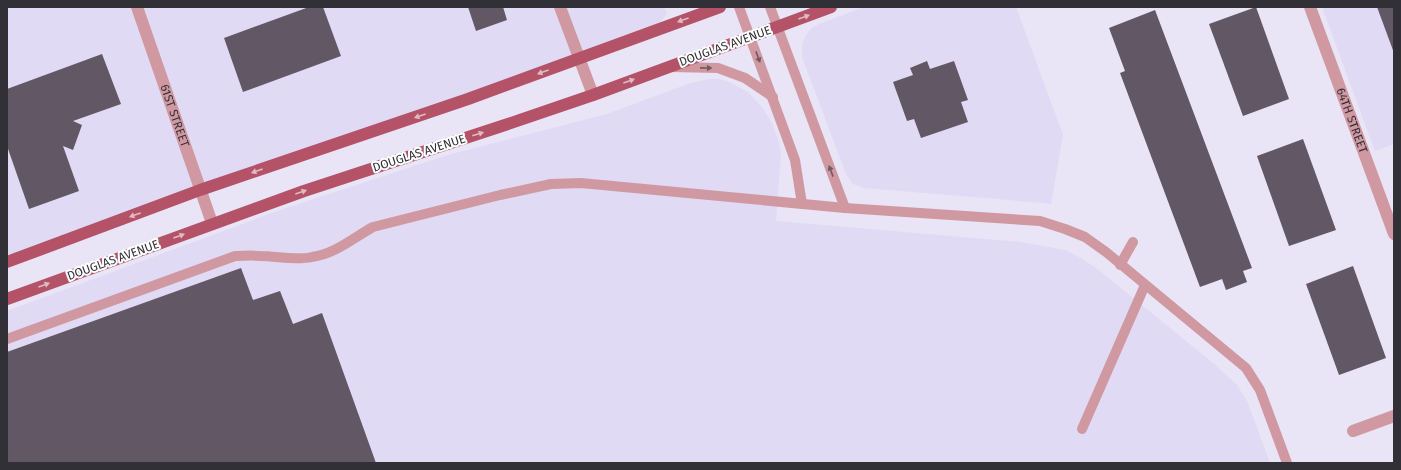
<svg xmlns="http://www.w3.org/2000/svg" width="1401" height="470" font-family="'Fira Sans',sans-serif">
<rect width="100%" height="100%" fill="#e9e4f6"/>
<!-- built -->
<g fill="#e1daf4">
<polygon points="7,7 664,7 667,14 651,32 7,262"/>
<polygon points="864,7 1016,7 1063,135 1051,204 1044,203 864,188 853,184 846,174 802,57 802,49 803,41 807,34 812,28 819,24"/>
<polygon points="1322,7 1394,7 1394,144 1375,151"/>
<polygon points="708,79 719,79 729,82 748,92 762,107 772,123 779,142 781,153 776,221 1021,242 1065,250 1081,258 1096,268 1212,362 1237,385 1248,403 1270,463 7,463 7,311 280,210 448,155 607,114 688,84"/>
</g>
<!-- building -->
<g fill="#625765">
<polygon points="309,7 323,7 341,56 243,92 224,38"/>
<polygon points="468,7 503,7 507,20 476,31"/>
<polygon points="1256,7 1289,99 1243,116 1209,24"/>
<polygon points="1377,7 1394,7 1394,53"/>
<polygon points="1155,10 1252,268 1243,271 1247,282 1226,290 1222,279 1200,287 1120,73 1125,71 1109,28"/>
<polygon points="102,54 121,104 73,121 82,125 73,150 63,146 79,191 29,209 7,146 7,89"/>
<polygon points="927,61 930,69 954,61 968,100 961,102 968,122 921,138 914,119 907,121 893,82 913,75 910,68"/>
<polygon points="1303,139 1336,230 1289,246 1257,156"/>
<polygon points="1353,266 1386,358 1339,375 1306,284"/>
<polygon points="241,268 253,300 280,291 293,324 322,313 376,463 7,463 7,352"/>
</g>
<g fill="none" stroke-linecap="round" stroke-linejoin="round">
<!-- lane -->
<g stroke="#d099a2" stroke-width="10">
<polyline points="739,7 795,160 802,204"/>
<polyline points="770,7 845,208"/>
<polyline points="671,67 718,68 745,78 773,97"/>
<polyline points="1120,265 1133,242"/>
<path d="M 7,339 L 235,256 C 243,256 251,255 260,256 C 277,256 295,261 312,257 C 335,254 353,238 373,227 L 500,195 L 551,184 L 581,183 L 845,208 L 1040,221 L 1065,229 L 1085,237 L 1106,252 L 1246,368 L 1260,390 L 1287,463"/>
<polyline points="1082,429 1145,285"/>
</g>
<!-- street -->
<g stroke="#d099a2" stroke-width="12">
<path id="s1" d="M 137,7 L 212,223"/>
<polyline points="560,7 593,95"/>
<path id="s2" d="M 1310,7 L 1394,234"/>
<polyline points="1353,431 1394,416"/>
</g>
<!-- primary -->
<g stroke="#b45268" stroke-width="12">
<polyline points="7,262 200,190 468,99 720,7"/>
<polyline points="7,299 304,191 505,125 593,95 831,7"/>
</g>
</g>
<!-- one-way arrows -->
<defs><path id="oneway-solid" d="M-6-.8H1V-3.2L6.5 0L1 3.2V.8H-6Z"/></defs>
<g fill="#e1bac3">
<use href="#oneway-solid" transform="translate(804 17) rotate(-20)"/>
<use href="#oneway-solid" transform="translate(683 20) rotate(160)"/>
<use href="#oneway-solid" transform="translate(543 72) rotate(160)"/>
<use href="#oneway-solid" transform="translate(629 81) rotate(-20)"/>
<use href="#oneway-solid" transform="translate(420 116) rotate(161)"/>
<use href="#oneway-solid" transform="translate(478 134) rotate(-18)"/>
<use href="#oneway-solid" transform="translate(257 171) rotate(161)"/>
<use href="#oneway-solid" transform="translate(301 192) rotate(-19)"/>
<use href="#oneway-solid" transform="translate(135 215) rotate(160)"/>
<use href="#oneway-solid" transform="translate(179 236) rotate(-20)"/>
<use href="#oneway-solid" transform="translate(44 285) rotate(-20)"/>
</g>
<g fill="#715a62">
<use href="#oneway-solid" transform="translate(758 57) rotate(70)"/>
<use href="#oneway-solid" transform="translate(706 68) rotate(1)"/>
<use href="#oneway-solid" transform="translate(831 171) rotate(-110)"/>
</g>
<g text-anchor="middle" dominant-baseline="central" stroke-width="4" stroke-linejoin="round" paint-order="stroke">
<!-- street labels -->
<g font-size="12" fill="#323037" stroke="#fff">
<text transform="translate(725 46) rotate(-20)">DOUGLAS AVENUE</text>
<text stroke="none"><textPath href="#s1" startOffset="115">61ST STREET</textPath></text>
<text stroke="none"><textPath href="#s2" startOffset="121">64TH STREET</textPath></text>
<text transform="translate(419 153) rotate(-18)">DOUGLAS AVENUE</text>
<text transform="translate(113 260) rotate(-20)">DOUGLAS AVENUE</text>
</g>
</g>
<!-- border -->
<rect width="1401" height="470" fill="none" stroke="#323037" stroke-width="16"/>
</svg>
